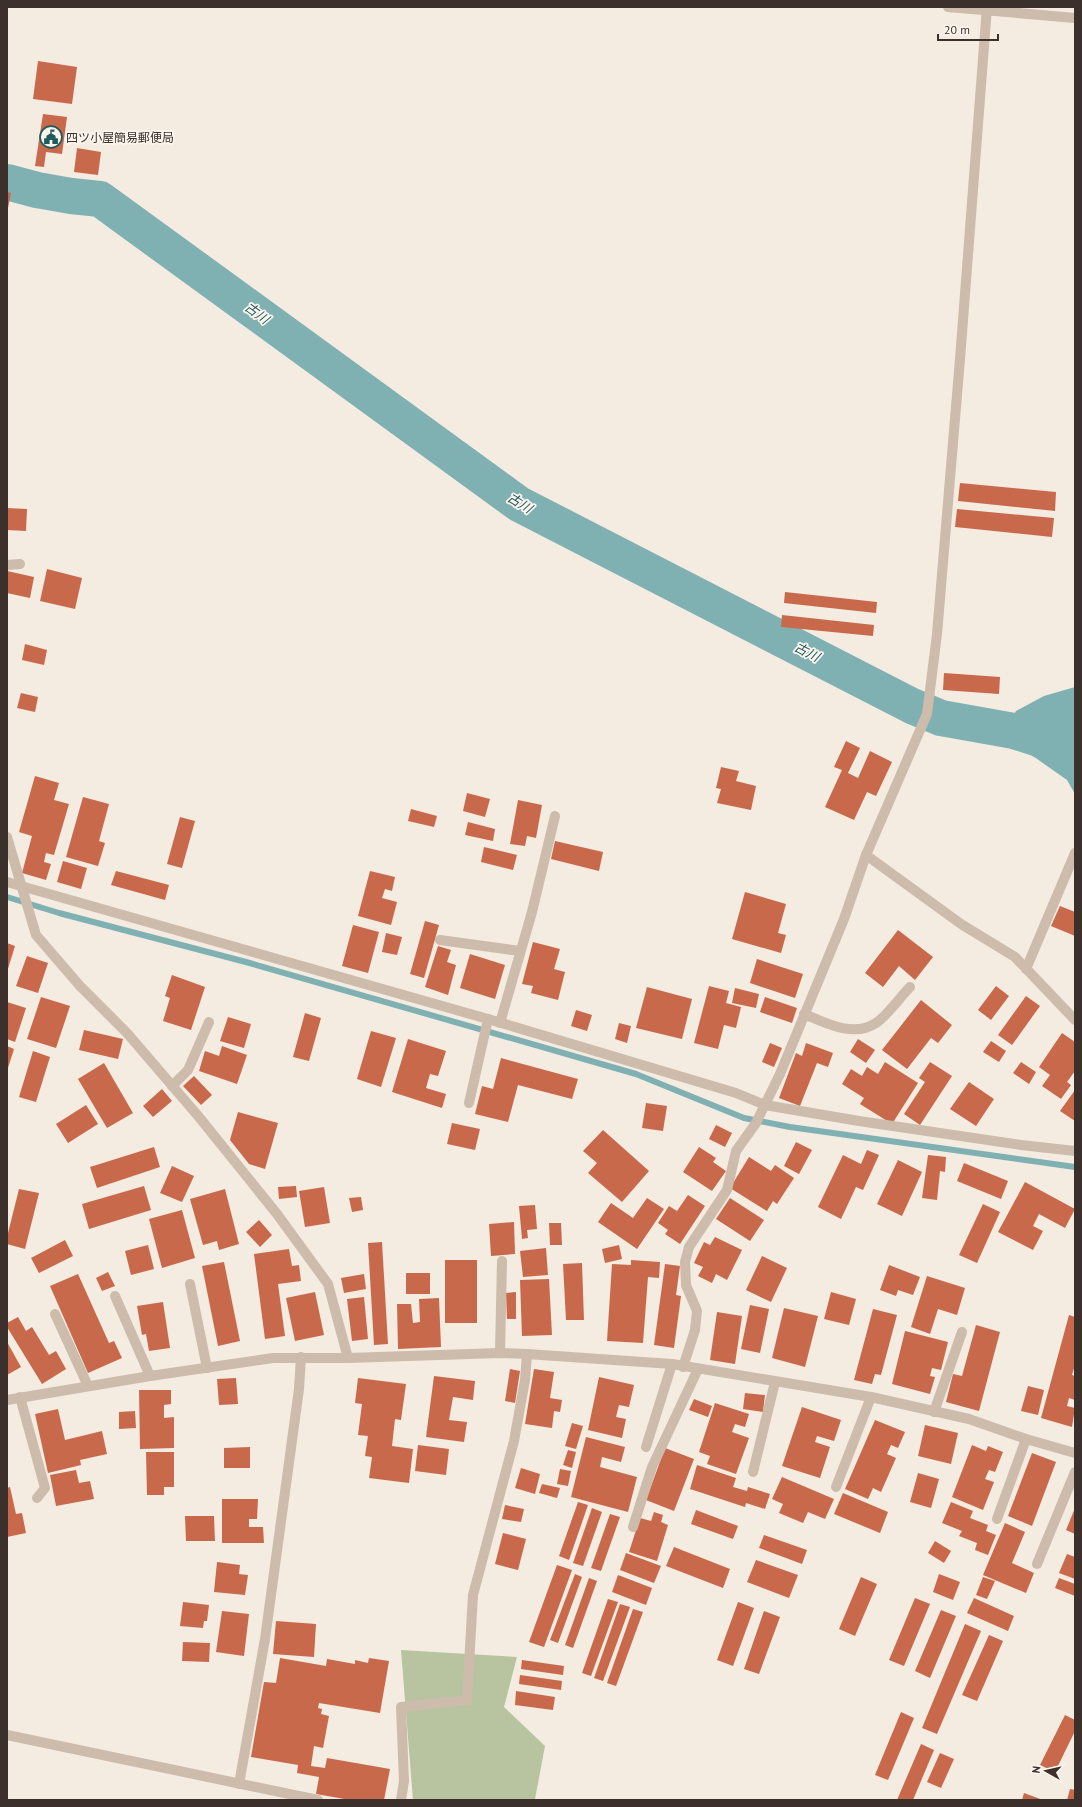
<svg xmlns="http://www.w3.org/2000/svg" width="1082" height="1807" font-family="'PT Sans','Noto Sans JP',sans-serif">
<rect width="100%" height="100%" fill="#f4ebe1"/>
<!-- green -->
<polygon fill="#b8c4a0" points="401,1650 517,1657 504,1707 545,1746 535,1799 413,1800"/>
<!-- water -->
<polygon fill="#7fb0b2" points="1075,687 1075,794 1067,780 1030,754 1017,739 1008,725 1016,711 1044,696"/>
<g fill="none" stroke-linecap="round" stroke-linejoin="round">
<!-- stream -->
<polyline stroke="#7fb0b2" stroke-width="6" points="7,897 59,913 246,962 636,1074 744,1118 790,1127 1075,1167"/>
<!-- river -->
<polyline stroke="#7fb0b2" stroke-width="36" points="7,182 37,190 71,196 100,199 519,504 912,706 941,718 1014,731 1036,738 1075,755"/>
</g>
<!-- building -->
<g fill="#c8694b">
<polygon points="38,61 77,67 72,104 33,99"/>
<polygon points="43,114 67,117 62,154 46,152 44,167 35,166"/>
<polygon points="77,148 101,152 98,175 74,172"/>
<polygon points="7,192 11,193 8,208 7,208"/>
<polygon points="960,483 1056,492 1055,511 958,501"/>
<polygon points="7,508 27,509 26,531 7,530"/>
<polygon points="957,509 1054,518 1052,537 955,527"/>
<polygon points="47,569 82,578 75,609 40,601"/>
<polygon points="7,571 34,577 30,598 7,593"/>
<polygon points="785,592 877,602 876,613 784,603"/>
<polygon points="782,615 874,625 873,636 781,627"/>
<polygon points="25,644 47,650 44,665 22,660"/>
<polygon points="944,673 1000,677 999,694 943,690"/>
<polygon points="21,693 38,697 35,712 17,708"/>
<polygon points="846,741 860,748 848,773 858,778 870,751 892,762 876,796 867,792 854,820 825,807 842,770 834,767"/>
<polygon points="721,767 739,771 736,781 756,786 751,810 717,803 721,789 716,788"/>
<polygon points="35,776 59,783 54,800 69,804 54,855 46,853 44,862 51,864 46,880 22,873 32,836 19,832"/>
<polygon points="467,793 490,799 485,817 463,811"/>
<polygon points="83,797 109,804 99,841 105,843 98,866 66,857"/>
<polygon points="518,800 542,805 536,838 527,836 525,846 510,844"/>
<polygon points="411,809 437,816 434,827 408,821"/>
<polygon points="180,817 195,821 182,868 167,864"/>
<polygon points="468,822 495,829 493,841 465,835"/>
<polygon points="555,841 603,852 599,871 551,859"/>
<polygon points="484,847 517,855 513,870 481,862"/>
<polygon points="63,861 87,868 81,889 57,882"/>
<polygon points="116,871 169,885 165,900 111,885"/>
<polygon points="370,871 395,877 392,891 385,889 382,898 397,902 391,925 358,916"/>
<polygon points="745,892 786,904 778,933 786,935 781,953 732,939"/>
<polygon points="1060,906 1075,912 1075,936 1051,926"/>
<polygon points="425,921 439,925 424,978 410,974"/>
<polygon points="353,925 379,932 368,973 342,966"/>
<polygon points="898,930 933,957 915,980 899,966 883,987 865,973"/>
<polygon points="386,933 402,937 397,955 382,952"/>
<polygon points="533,942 560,949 554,969 565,972 558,1000 531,993 533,986 522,984"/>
<polygon points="7,943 15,946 7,972"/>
<polygon points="438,946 451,950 447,962 456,965 448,995 425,987"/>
<polygon points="470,954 505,965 495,999 460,988"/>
<polygon points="27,956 48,963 38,993 16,986"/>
<polygon points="757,959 803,974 795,998 750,983"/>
<polygon points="172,975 205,987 191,1030 163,1021 170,998 165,996"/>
<polygon points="709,986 729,991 726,1003 741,1007 736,1028 724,1025 718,1049 694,1043"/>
<polygon points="996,986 1009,996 991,1020 978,1010"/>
<polygon points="647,987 692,999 682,1039 636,1028"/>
<polygon points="735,988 759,994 756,1008 732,1003"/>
<polygon points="1026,996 1040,1006 1012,1045 998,1035"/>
<polygon points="41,997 70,1006 56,1048 27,1039"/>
<polygon points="765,997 797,1008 792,1023 760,1012"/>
<polygon points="921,1000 952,1025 938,1043 931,1038 907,1069 882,1050"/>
<polygon points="7,1002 26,1008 15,1042 7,1039"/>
<polygon points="576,1010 592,1015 587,1031 571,1026"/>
<polygon points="305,1013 321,1018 309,1061 293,1057"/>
<polygon points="228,1017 251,1024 244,1048 220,1041"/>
<polygon points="619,1023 631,1026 627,1043 615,1039"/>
<polygon points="84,1030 123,1039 118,1059 79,1050"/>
<polygon points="371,1031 396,1038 381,1087 357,1079"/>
<polygon points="1062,1033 1075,1042 1075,1071 1067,1082 1071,1085 1061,1099 1042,1086 1050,1075 1039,1067"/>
<polygon points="408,1039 446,1051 438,1076 430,1074 426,1088 446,1094 442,1108 392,1092"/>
<polygon points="858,1039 875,1050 866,1063 850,1052"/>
<polygon points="991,1041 1006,1051 999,1062 983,1052"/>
<polygon points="770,1043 782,1048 774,1067 762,1062"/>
<polygon points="806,1043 833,1053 828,1067 817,1063 800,1106 779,1098 796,1053 802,1056"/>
<polygon points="7,1046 14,1049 7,1071"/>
<polygon points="222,1046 247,1055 237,1084 199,1071 205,1051 219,1056"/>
<polygon points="33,1051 50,1057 36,1102 19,1097"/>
<polygon points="501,1058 578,1079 572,1099 518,1085 508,1122 475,1114 482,1086 493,1089"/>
<polygon points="885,1062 918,1083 892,1124 860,1104 864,1098 842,1084 851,1069 862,1076 867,1067 878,1074"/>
<polygon points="930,1062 952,1076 920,1125 904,1114 925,1082 919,1078"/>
<polygon points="1021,1062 1036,1072 1029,1084 1013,1073"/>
<polygon points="104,1063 133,1113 107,1128 78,1079"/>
<polygon points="194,1076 212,1095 201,1105 183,1086"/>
<polygon points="969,1082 994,1099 976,1126 950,1109"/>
<polygon points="162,1089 172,1101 153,1117 143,1106"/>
<polygon points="1075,1090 1075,1121 1060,1111"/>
<polygon points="646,1103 667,1106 663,1131 642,1128"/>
<polygon points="86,1105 98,1124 68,1143 56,1124"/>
<polygon points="238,1112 278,1123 265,1169 249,1164 230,1140"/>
<polygon points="452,1123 480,1129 475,1150 447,1144"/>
<polygon points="716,1125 732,1133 725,1147 709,1139"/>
<polygon points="603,1130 649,1171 622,1202 588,1173 597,1163 583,1151"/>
<polygon points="796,1142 812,1150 799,1174 784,1166"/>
<polygon points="154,1147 160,1167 97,1188 90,1167"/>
<polygon points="699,1147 716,1158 713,1162 726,1171 712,1191 683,1172"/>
<polygon points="867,1150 879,1155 863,1190 856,1187 841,1219 818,1207 843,1155 861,1164"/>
<polygon points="928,1155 946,1157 945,1172 940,1171 937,1200 922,1198"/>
<polygon points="749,1157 771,1171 775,1165 794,1178 777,1204 773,1201 767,1211 730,1188"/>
<polygon points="898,1160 922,1172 902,1216 877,1204"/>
<polygon points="964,1163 1008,1181 1001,1199 957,1181"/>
<polygon points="172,1166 194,1176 182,1202 160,1193"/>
<polygon points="1025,1182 1075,1209 1065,1228 1039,1214 1033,1226 1043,1231 1033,1250 998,1232"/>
<polygon points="144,1186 151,1210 89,1229 82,1204"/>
<polygon points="296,1186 297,1197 279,1199 278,1187"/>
<polygon points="324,1187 330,1223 305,1227 299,1191"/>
<polygon points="19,1189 39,1193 25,1249 7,1244 7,1237"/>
<polygon points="225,1189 239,1244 219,1250 217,1241 203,1245 190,1199"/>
<polygon points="688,1195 705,1206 680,1244 665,1234 668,1230 658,1223 669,1206 677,1211"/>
<polygon points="361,1197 363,1210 352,1212 349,1198"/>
<polygon points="647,1198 664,1209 637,1249 598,1222 611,1203 633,1218"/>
<polygon points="730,1198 764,1220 750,1241 716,1219"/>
<polygon points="983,1204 1000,1212 977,1263 959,1255"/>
<polygon points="535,1205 537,1229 527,1230 528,1238 522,1239 519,1206"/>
<polygon points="182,1210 195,1258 162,1268 149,1219"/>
<polygon points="259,1220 272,1235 260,1247 246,1232"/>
<polygon points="514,1222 515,1254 491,1256 489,1224"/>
<polygon points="549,1223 561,1223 562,1245 550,1245"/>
<polygon points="715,1237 742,1250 727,1280 716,1274 712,1283 698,1276 703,1267 694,1263 704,1242 710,1245"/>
<polygon points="65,1240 73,1256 39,1273 31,1258"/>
<polygon points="382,1242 388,1344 374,1345 368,1243"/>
<polygon points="148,1245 154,1269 131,1275 125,1251"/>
<polygon points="619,1245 622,1259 605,1263 602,1249"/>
<polygon points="546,1248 548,1275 523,1277 520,1251"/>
<polygon points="289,1249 292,1266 299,1265 301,1281 278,1284 285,1336 265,1339 254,1254"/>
<polygon points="762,1256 787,1268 771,1302 746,1290"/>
<rect x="445" y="1260" width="32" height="63"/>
<polygon points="631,1260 660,1262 659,1278 648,1277 643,1343 607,1341 612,1264 631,1265"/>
<polygon points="224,1262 240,1341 218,1346 202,1266"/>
<polygon points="582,1263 584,1320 566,1320 563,1264"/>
<polygon points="665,1264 680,1266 676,1295 681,1296 674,1348 654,1345"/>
<polygon points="889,1265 920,1277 913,1295 898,1290 896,1296 880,1290"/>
<polygon points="108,1272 115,1286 102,1291 96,1278"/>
<rect x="406" y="1273" width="24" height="21"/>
<polygon points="78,1274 109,1343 114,1341 122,1358 88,1373 50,1286"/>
<polygon points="364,1274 366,1289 344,1293 341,1278"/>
<polygon points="927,1276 965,1288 957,1315 938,1309 930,1334 911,1327"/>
<polygon points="549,1279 552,1335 522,1336 520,1280"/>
<polygon points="315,1292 324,1335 295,1341 286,1298"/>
<polygon points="516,1292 516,1319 507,1319 506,1293"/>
<polygon points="831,1292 856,1299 849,1325 824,1319"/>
<polygon points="364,1297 368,1339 352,1341 347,1299"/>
<polygon points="439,1298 441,1347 398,1349 397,1304 411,1304 413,1323 420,1322 419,1299"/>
<polygon points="163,1302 170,1348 149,1351 146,1334 142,1335 137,1306"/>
<polygon points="750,1305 769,1309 760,1353 741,1349"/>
<polygon points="784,1308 818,1316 805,1367 772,1358"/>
<polygon points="873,1309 897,1315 881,1375 875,1374 872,1384 854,1380"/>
<polygon points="717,1312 742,1316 735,1364 710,1360"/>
<polygon points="1069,1315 1075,1317 1075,1365 1072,1375 1075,1376 1075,1400 1069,1398 1067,1406 1075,1408 1072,1427 1041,1418"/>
<polygon points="18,1317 26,1331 32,1327 49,1355 56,1351 66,1369 42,1384 7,1327 7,1323"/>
<polygon points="976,1325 1000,1332 979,1411 946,1402 953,1374 962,1376"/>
<polygon points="905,1331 948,1342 941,1370 932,1368 930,1376 935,1377 930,1394 892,1384"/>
<polygon points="7,1342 21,1367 7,1375"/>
<polygon points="510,1369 520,1371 515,1403 505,1401"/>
<polygon points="534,1369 554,1372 550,1398 562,1400 560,1412 554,1411 552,1428 525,1424"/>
<polygon points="434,1376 475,1381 473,1400 453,1397 449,1420 467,1422 464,1442 426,1437"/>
<polygon points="599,1377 634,1385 629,1407 619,1405 616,1417 626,1419 622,1438 588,1430"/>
<polygon points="236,1378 238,1404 219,1405 217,1379"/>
<polygon points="358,1378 406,1384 401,1420 395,1419 392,1446 413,1449 409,1483 369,1478 372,1457 365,1456 368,1436 358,1435 362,1404 355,1403"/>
<polygon points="1028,1386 1044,1390 1038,1415 1021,1411"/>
<polygon points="139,1390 171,1390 171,1404 164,1405 164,1418 174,1417 174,1448 140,1449"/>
<polygon points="745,1393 765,1395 763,1412 743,1409"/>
<polygon points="694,1399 712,1406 708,1417 689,1410"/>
<polygon points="715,1403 749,1414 745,1427 735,1424 732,1432 749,1438 736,1474 707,1464 710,1456 699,1452"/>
<polygon points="802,1407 841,1420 834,1441 817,1436 815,1442 830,1447 820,1478 782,1466"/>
<polygon points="58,1409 65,1440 102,1431 107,1454 80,1460 81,1465 48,1473 35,1414"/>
<polygon points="135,1411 136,1428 119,1429 119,1412"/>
<polygon points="875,1420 905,1432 898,1448 891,1445 887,1454 896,1458 881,1492 873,1488 868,1499 845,1489"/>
<polygon points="572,1423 583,1426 576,1449 565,1446"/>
<polygon points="925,1425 958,1433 951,1464 918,1456"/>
<polygon points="586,1437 625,1447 621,1462 602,1457 600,1467 637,1477 628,1512 571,1497"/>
<polygon points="418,1445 449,1449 446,1475 415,1471"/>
<polygon points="972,1445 986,1451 988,1446 1003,1452 995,1472 989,1470 985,1479 994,1482 983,1510 952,1497"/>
<polygon points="250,1447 250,1468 224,1468 224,1448"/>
<polygon points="665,1448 694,1459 674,1511 646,1500"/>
<polygon points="568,1450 576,1452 572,1468 563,1465"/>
<polygon points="146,1452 174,1452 174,1487 164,1487 164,1495 147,1495"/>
<polygon points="1032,1453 1056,1462 1032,1526 1008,1516"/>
<polygon points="697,1465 736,1478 733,1487 747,1491 748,1487 770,1494 765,1509 746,1503 745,1507 690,1489"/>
<polygon points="521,1468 540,1474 535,1494 515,1488"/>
<polygon points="560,1469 571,1471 568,1486 557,1484"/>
<polygon points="76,1470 79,1483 90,1481 94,1499 56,1506 50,1475"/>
<polygon points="918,1473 939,1479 931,1508 910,1502"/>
<polygon points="782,1477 834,1499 825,1519 808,1512 803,1523 779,1513 783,1504 772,1499"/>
<polygon points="542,1484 560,1488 557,1498 539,1493"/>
<polygon points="10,1487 16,1514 22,1513 26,1533 7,1537 7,1488"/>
<polygon points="843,1493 888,1512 880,1533 834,1514"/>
<polygon points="222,1499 258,1499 257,1519 249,1519 249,1527 263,1527 264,1543 222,1543"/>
<polygon points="578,1502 588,1505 569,1560 559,1556"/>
<polygon points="951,1502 973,1511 970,1518 988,1525 986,1531 996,1535 988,1555 975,1550 977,1543 959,1536 962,1531 942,1523"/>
<polygon points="505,1505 524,1509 521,1522 502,1519"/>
<polygon points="592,1508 602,1512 583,1566 573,1563"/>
<polygon points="1075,1508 1075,1534 1066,1530"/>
<polygon points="696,1510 738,1526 733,1539 691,1524"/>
<polygon points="654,1512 663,1515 661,1522 668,1525 657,1561 629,1552 640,1518 651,1521"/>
<polygon points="610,1514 620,1517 601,1571 591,1568"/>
<polygon points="185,1516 214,1516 215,1541 186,1541"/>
<polygon points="1005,1523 1025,1532 1012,1563 1034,1573 1026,1593 983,1575"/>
<polygon points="503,1533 526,1539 518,1570 495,1564"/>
<polygon points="764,1535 807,1550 802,1564 759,1548"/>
<polygon points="935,1541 951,1551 944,1563 928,1553"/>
<polygon points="674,1547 730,1569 723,1588 666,1566"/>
<polygon points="626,1553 661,1566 654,1583 620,1570"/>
<polygon points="1067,1554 1075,1557 1075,1579 1059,1573"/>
<polygon points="756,1560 798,1575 789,1598 747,1582"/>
<polygon points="217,1562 240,1565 239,1574 248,1575 245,1595 214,1592"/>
<polygon points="557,1565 572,1570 544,1647 529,1642"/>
<polygon points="575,1574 582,1577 558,1643 550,1640"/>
<polygon points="939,1574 960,1582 953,1600 933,1592"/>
<polygon points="618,1575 652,1588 646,1605 612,1592"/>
<polygon points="861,1577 877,1584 855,1636 839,1629"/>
<polygon points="983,1577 995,1581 987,1599 976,1595"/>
<polygon points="589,1578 597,1581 573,1648 565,1645"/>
<polygon points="1059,1578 1075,1584 1075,1596 1055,1588"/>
<polygon points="915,1598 930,1604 904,1666 889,1660"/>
<polygon points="974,1598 1014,1616 1008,1631 967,1613"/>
<polygon points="608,1599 618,1602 591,1676 582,1673"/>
<polygon points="183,1602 209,1605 207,1621 204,1621 203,1628 180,1626"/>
<polygon points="738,1602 754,1608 733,1666 717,1660"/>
<polygon points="620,1604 630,1607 603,1681 594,1678"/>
<polygon points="633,1609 643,1612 616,1686 607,1683"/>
<polygon points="941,1610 956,1616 930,1678 915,1671"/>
<polygon points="222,1611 249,1614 244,1656 216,1652"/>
<polygon points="764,1611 780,1617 759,1674 744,1669"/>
<polygon points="276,1621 316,1624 314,1657 273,1654"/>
<polygon points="965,1624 981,1631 937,1734 922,1728"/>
<polygon points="989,1635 1003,1641 977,1701 962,1695"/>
<polygon points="183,1642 210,1643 209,1662 182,1661"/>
<polygon points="280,1658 326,1666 327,1659 355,1664 355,1660 368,1663 369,1658 389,1661 380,1713 319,1703 318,1708 322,1709 321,1714 329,1716 323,1748 314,1746 311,1766 325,1768 327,1758 390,1769 384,1800 350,1800 316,1794 319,1777 297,1773 298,1765 251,1757 264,1682 276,1683"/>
<polygon points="522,1660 564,1666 563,1675 521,1669"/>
<polygon points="520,1675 562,1681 561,1690 519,1684"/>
<polygon points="516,1691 555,1697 553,1710 515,1705"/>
<polygon points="901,1712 914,1718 888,1780 875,1775"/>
<polygon points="1065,1715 1075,1720 1075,1731 1055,1772 1040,1765"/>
<polygon points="921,1744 934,1750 913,1800 897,1800"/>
<polygon points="940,1753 954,1759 941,1788 927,1782"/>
<polygon points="1070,1789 1075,1790 1075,1800 1067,1800"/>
<polygon points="1024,1793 1043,1800 1022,1800"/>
</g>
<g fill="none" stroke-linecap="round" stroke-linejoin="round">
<!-- minor -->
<g stroke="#cdbbac" stroke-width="10">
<polyline points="948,7 1075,18"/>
<polyline points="7,565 20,564"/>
<polyline points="7,837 36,935 80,986 127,1033 199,1117 277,1214 328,1284 348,1358"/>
<polyline points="866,855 961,924 1015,957 1075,1020"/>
<polyline points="7,882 488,1019 736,1093 765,1105 859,1121 1021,1145 1075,1151"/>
<polyline points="440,940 520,951"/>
<polyline points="1026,969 1075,853"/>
<path d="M 804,1014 C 826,1023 853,1038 876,1023 C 886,1017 901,996 910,987"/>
<polyline points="500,1023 532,912 555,816"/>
<polyline points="172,1086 188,1070 209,1022"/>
<polyline points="469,1103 488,1019"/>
<polyline points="190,1284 207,1368"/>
<polyline points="115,1296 150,1376"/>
<polyline points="55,1314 88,1386"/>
<polyline points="500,1353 502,1261"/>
<polyline points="683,1367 695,1330 697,1311 686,1285 685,1262 689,1247 727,1190 736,1151 756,1123 780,1074 844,919 866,855 927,714 937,634 960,359 987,7"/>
<polyline points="20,1397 45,1488 37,1498"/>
<polyline points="7,1400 150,1376 273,1358 348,1358 500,1353 527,1354 672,1364 871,1397 969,1419 1026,1439 1075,1453"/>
<polyline points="934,1412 962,1332"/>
<polyline points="646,1447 672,1364"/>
<polyline points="753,1472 775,1382"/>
<polyline points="836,1487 871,1397"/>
<polyline points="997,1519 1026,1439"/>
<polyline points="633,1527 652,1467 698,1369"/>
<polyline points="1037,1564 1075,1472"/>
<polyline points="7,1735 318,1800"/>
<polyline points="239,1784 265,1639 299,1389 301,1357"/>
<polyline points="401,1800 404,1781 401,1707 467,1700 473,1595 514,1441 525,1380 527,1354"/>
</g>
</g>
<!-- icons -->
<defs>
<g id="civic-ring" transform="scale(1.15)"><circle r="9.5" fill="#fbf5ee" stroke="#1f5a5e" stroke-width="1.5"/><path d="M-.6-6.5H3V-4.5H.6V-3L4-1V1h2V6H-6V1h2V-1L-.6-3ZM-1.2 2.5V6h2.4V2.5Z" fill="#1f5a5e"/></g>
</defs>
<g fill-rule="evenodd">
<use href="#civic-ring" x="51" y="137"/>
</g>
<g text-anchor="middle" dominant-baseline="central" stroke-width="3.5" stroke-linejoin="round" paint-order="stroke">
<!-- poi labels -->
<g font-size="12" fill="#3b302b" stroke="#fbf5ee" text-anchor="start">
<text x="66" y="137">四ツ小屋簡易郵便局</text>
</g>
<!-- water labels -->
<g font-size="13" font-style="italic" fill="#1f5a5e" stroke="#fbf5ee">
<text transform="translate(257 313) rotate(36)">古川</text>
<text transform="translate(520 503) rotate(32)">古川</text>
<text transform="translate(807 652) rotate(27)">古川</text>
</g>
</g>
<!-- border -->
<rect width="1082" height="1807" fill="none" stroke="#3b302b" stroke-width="16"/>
<!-- north arrow -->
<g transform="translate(1046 1771) rotate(278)" stroke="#fbf5ee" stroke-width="3" paint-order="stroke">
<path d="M0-3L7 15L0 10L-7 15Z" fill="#3b302b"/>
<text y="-6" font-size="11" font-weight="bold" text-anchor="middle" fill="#3b302b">N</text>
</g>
<!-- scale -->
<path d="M938 34v6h60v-6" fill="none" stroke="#3b302b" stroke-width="2"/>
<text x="944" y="34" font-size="12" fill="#3b302b" stroke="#fbf5ee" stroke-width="3" paint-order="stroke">20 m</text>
</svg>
